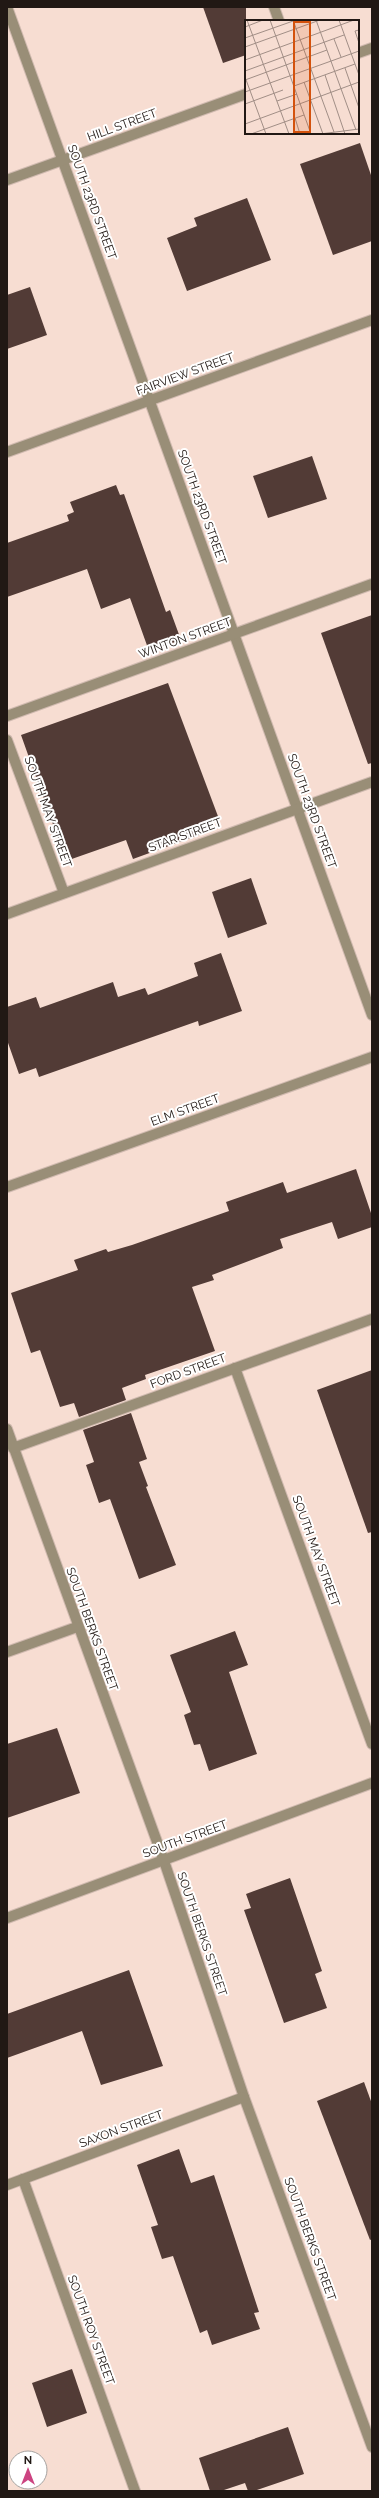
<svg xmlns="http://www.w3.org/2000/svg" width="379" height="2498" font-family="Raleway,sans-serif">
<rect width="100%" height="100%" fill="#f7ddd2"/>
<!-- building -->
<g fill="#523b36">
<polygon points="203,7 246,7 246,55 223,63"/>
<polygon points="360,143 372,178 372,241 333,255 300,164"/>
<polygon points="247,198 271,260 187,291 167,238 197,226 194,218"/>
<polygon points="30,287 47,335 7,349 7,295"/>
<polygon points="312,456 327,499 268,518 253,476"/>
<polygon points="116,485 120,495 124,494 166,612 170,610 181,640 149,651 130,598 101,609 87,569 7,597 7,543 69,521 67,515 74,512 70,502"/>
<polygon points="372,615 372,763 368,764 321,633"/>
<polygon points="168,683 219,819 208,823 210,831 133,859 126,840 66,861 21,735"/>
<polygon points="251,878 267,924 228,938 212,892"/>
<polygon points="221,953 242,1011 199,1026 198,1021 39,1077 36,1068 19,1074 7,1040 7,1007 36,997 40,1008 113,982 118,997 145,988 148,995 198,976 194,963"/>
<polygon points="356,1169 372,1216 372,1227 338,1239 332,1222 280,1239 283,1248 212,1275 214,1280 192,1287 215,1351 145,1375 146,1379 122,1388 126,1400 79,1417 74,1403 60,1407 40,1350 31,1353 11,1293 78,1270 74,1260 106,1249 108,1252 132,1245 229,1211 226,1202 283,1182 287,1193"/>
<polygon points="372,1370 372,1532 368,1533 317,1390"/>
<polygon points="131,1413 147,1459 139,1462 148,1486 146,1487 176,1565 139,1579 110,1499 99,1503 86,1465 94,1462 83,1430"/>
<polygon points="235,1631 248,1665 229,1672 257,1754 209,1771 200,1744 194,1745 184,1715 191,1712 170,1655"/>
<polygon points="57,1728 80,1793 7,1818 7,1744"/>
<polygon points="290,1878 322,1971 315,1974 327,2008 284,2023 244,1910 251,1908 246,1894"/>
<polygon points="129,1970 163,2066 101,2085 82,2031 7,2058 7,2014"/>
<polygon points="364,2082 372,2104 372,2239 370,2240 317,2101"/>
<polygon points="179,2149 191,2183 214,2175 259,2312 254,2313 260,2329 212,2345 207,2330 200,2333 173,2256 162,2259 151,2227 158,2225 137,2165"/>
<polygon points="72,2369 87,2413 47,2427 32,2383"/>
<polygon points="288,2427 304,2474 254,2491 248,2491 245,2483 221,2491 210,2491 199,2458"/>
</g>
<g fill="none" stroke-linecap="round" stroke-linejoin="round">
<!-- minor casing -->
<g stroke="#d0bab0" stroke-width="12">
<g id="minor">
<polyline points="7,7 372,1015"/>
<polyline points="274,7 279,21"/>
<polyline points="358,53 372,48"/>
<polyline points="7,180 246,94"/>
<polyline points="7,452 372,320"/>
<polyline points="7,716 372,584"/>
<polyline points="7,740 64,893"/>
<polyline points="7,914 372,782"/>
<polyline points="7,1187 372,1057"/>
<polyline points="235,1368 372,1744"/>
<polyline points="7,1429 164,1861 244,2097 372,2447"/>
<polyline points="13,1448 372,1319"/>
<polyline points="7,1652 77,1627"/>
<polyline points="7,1918 372,1783"/>
<polyline points="23,2179 135,2491"/>
<polyline points="7,2185 244,2097"/>
</g>
</g>
<!-- minor -->
<use href="#minor" stroke="#998e77" stroke-width="10"/>
</g>
<g text-anchor="middle" dominant-baseline="central" stroke-width="4" stroke-linejoin="round" paint-order="stroke">
<!-- street labels -->
<g font-size="12" fill="#211814" stroke="#fff">
<text transform="translate(122 125) rotate(-20)">HILL STREET</text>
<text transform="translate(92 202) rotate(70)">SOUTH 23RD STREET</text>
<text transform="translate(185 374) rotate(-20)">FAIRVIEW STREET</text>
<text transform="translate(202 507) rotate(70)">SOUTH 23RD STREET</text>
<text transform="translate(185 638) rotate(-20)">WINTON STREET</text>
<text transform="translate(312 811) rotate(70)">SOUTH 23RD STREET</text>
<text transform="translate(48 812) rotate(70)">SOUTH MAY STREET</text>
<text transform="translate(185 835) rotate(-20)">STAR STREET</text>
<text transform="translate(185 1110) rotate(-20)">ELM STREET</text>
<text transform="translate(188 1371) rotate(-20)">FORD STREET</text>
<text transform="translate(316 1551) rotate(70)">SOUTH MAY STREET</text>
<text transform="translate(92 1629) rotate(70)">SOUTH BERKS STREET</text>
<text transform="translate(185 1839) rotate(-20)">SOUTH STREET</text>
<text transform="translate(202 1934) rotate(71)">SOUTH BERKS STREET</text>
<text transform="translate(121 2129) rotate(-20)">SAXON STREET</text>
<text transform="translate(310 2239) rotate(70)">SOUTH BERKS STREET</text>
<text transform="translate(91 2330) rotate(70)">SOUTH ROY STREET</text>
</g>
</g>
<!-- overview -->
<g transform="translate(245 20)">
<rect width="114" height="114" fill="#f7ddd2"/>
<path fill="none" stroke="#a18e86" stroke-width="1" d="M 2,0 L 44,114M 25,0 L 66,114M 48,0 L 89,112M 71,0 L 111,110M 94,0 L 114,55M 0,7 L 18,0M 114,10 L 110,11 L 114,23M 0,18 L 51,0M 89,19 L 96,37M 0,27 L 75,0M 0,40 L 109,0M 100,48 L 114,88M 0,51 L 99,15M 80,55 L 100,114M 0,57 L 21,114M 0,60 L 82,30M 59,62 L 78,114M 49,66 L 110,44M 0,72 L 114,31M 32,81 L 52,74M 0,84 L 38,70M 50,98 L 55,114M 0,104 L 114,62M 6,114 L 59,95M 75,114 L 114,109"/>
<path fill="#d4520d" fill-opacity="0.15" stroke="#d4520d" stroke-width="2" d="M 49,2 L 65,2 L 65,112 L 49,112 Z"/>
<rect width="114" height="114" fill="none" stroke="#211814" stroke-width="2"/>
</g>
<!-- border -->
<rect width="379" height="2498" fill="none" stroke="#211814" stroke-width="16"/>
<!-- north arrow -->
<g transform="translate(28 2470)"><circle r="19" fill="#ffffff" stroke="#a6a3a1"/>
<path d="M0-3L7 15L0 10L-7 15Z" fill="#cc4481"/>
<text y="-6" font-size="11" font-weight="bold" text-anchor="middle" fill="#211814">N</text>
</g>
</svg>
